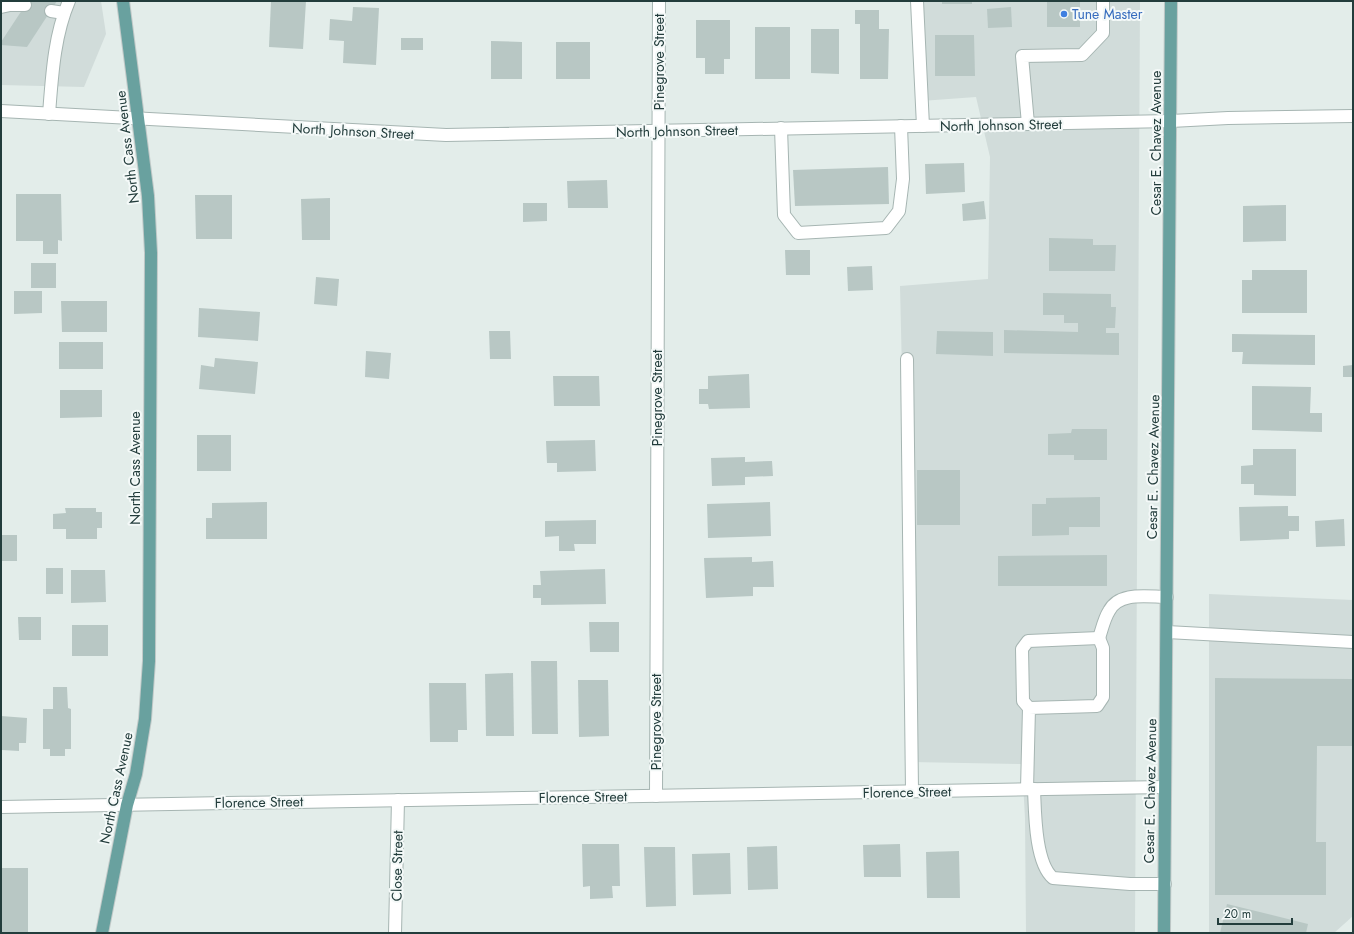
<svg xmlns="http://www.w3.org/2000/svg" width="1354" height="934" font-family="Jost,sans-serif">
<rect width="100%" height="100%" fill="#e3edea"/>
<!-- built -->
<g fill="#d1dcda">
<polygon points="1,1 101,1 106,34 84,87 1,85"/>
<polygon points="921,1 1140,1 1135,933 1026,933 1025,818 1022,764 911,762 900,286 988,279 990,157 976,97 921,101"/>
<polygon points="1209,594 1353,600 1353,916 1334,933 1209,933"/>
</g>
<!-- building -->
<g fill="#b8c7c4">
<polygon points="28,1 57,1 27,47 1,45 1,42"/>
<polygon points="271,1 306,1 303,49 269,47"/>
<rect x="942" y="1" width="30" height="3"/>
<rect x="1047" y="1" width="33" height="26"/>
<polygon points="353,7 379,8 376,65 343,63 344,41 329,40 330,19 352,21"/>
<polygon points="1011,7 1012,27 988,28 987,9"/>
<polygon points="855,10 879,10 879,29 889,29 888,79 860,79 860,24 855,24"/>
<polygon points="696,20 730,20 730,59 724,59 724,74 705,74 705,58 696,58"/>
<rect x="755" y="27" width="35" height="52"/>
<polygon points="811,29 839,29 839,74 811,73"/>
<polygon points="935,35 974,35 975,76 935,76"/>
<rect x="401" y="38" width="22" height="12"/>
<polygon points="491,41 522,42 522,79 491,79"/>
<rect x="556" y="42" width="34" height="37"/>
<polygon points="964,163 965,192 926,194 925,164"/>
<polygon points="888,167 889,204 795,206 793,170"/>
<polygon points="607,180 608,208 568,208 567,181"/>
<polygon points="16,194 61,194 62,241 58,240 58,254 43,254 43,241 16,241"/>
<polygon points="195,195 232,195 232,239 196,239"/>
<polygon points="330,198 330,240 302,240 301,199"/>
<polygon points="984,201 986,219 963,221 962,204"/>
<polygon points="523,203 547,203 547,221 523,222"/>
<polygon points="1286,205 1286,241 1243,242 1243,206"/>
<polygon points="1049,238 1093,239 1093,245 1116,245 1115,271 1049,271"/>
<polygon points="785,250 810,250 810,275 786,275"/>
<rect x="31" y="263" width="25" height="25"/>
<polygon points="872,266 873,290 848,291 847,267"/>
<polygon points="1252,270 1307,270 1307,313 1242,313 1242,280 1252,280"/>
<polygon points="316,277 339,279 337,306 314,304"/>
<polygon points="14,291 42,291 42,313 14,314"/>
<polygon points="1043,293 1111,294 1111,307 1116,307 1115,328 1106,328 1106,333 1119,333 1119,355 1004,353 1004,330 1078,332 1078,323 1064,323 1064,315 1043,315"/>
<polygon points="61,301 107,301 107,332 62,332"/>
<polygon points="199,308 260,312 258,341 198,337"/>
<polygon points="489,331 510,331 511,359 490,359"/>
<polygon points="937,331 993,332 993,356 936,354"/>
<polygon points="1232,334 1315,335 1315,365 1242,364 1243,352 1232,352"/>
<rect x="59" y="342" width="44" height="27"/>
<polygon points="366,351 391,353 389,379 365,377"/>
<polygon points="215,358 258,362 255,394 199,389 201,365 214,367"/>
<polygon points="1353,365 1353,377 1343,377 1343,366"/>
<polygon points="749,374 750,408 709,409 708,404 699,404 699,389 708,389 708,376"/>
<polygon points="553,376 599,376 600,406 554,406"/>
<polygon points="1252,386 1311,387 1310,413 1322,413 1322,432 1252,430"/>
<polygon points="60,390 102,390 102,417 60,418"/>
<polygon points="1072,429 1107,429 1107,460 1074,460 1074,455 1048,455 1048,434 1071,433"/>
<rect x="197" y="435" width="34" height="36"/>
<polygon points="595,440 596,471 557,472 557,463 547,463 546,441"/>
<polygon points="1253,449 1296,449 1296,496 1254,495 1254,484 1241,484 1241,466 1253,465"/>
<polygon points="745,457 745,462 772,461 773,476 745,477 745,485 712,486 711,458"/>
<rect x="917" y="470" width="43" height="55"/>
<polygon points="1100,497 1100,527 1069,527 1069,535 1032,536 1032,504 1046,504 1046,498"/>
<polygon points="267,502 267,539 206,539 206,518 212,518 212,503"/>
<polygon points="770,502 771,536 708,538 707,504"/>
<polygon points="1288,506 1288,516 1299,516 1299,531 1289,531 1289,539 1240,541 1239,507"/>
<polygon points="65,508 96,508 96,512 102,512 102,528 97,528 97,539 66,539 66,529 53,529 53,514 66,513"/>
<polygon points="1344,519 1345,546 1316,547 1315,521"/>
<polygon points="596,520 596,544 574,544 575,551 559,551 559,536 545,537 545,521"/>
<rect x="1" y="535" width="16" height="26"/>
<polygon points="1107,555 1107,586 998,586 998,556"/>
<polygon points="752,557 752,562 773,561 774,587 753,587 753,596 706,598 704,558"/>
<rect x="46" y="568" width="17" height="26"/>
<polygon points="605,569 606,604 541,605 541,598 533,598 533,585 541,585 540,571"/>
<polygon points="71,570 105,570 106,602 71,603"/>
<polygon points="18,617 41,617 41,640 19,640"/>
<polygon points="589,622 619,622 619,652 590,652"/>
<rect x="72" y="625" width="36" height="31"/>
<polygon points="531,661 557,661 558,734 532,734"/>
<polygon points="513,673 514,736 486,736 485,674"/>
<polygon points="1215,678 1352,679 1352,746 1317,746 1316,842 1326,842 1326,895 1215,895"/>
<polygon points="578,680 608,680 609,736 579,737"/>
<polygon points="429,683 466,683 467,730 458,730 458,742 430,742"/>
<polygon points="53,687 67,687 68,708 71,709 71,749 65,749 65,756 50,756 50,749 43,749 43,709 53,709"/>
<polygon points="1,716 27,718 26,743 19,743 19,751 2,750"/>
<polygon points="582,844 619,844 620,886 612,886 613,898 590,899 590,886 583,887"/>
<polygon points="900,844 901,877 864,877 863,845"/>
<polygon points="777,846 778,889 748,890 747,847"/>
<polygon points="644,847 675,847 676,906 646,907"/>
<polygon points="959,851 960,898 927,898 926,852"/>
<polygon points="730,853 731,894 693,895 692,854"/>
<rect x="1" y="868" width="27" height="65"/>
<polygon points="1227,904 1308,924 1306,933 1220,933"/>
</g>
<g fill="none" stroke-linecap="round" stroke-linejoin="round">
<!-- service casing -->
<g stroke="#a6b5b2" stroke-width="14">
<g id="service">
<polyline points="917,1 923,126"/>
<polyline points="1,7 10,5 25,5"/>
<polyline points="51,11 64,13"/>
<path d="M 49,114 C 52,76 54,36 69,1"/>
<polyline points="1028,124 1022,56 1082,55 1103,33 1103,1"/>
<polyline points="781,128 784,215 798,233 886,228 899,211 903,179 901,126"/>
<polyline points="907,359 912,791"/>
<polyline points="1167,632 1353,642"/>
<path d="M 1099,638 C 1102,629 1104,619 1109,611 C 1119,591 1148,597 1167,597"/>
<polyline points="1027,789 1029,708 1023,701 1022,649 1028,641 1099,638 1103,648 1103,697 1097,706 1029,708"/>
<path d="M 1034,789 C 1035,812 1035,863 1053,878 L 1130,884 L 1165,884"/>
</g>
</g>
<!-- minor casing -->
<g stroke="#a6b5b2" stroke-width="14">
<g id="minor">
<polyline points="1171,121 1228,118 1353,116"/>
<polyline points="656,796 659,1"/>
<polyline points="1,807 1165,787"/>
<polyline points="395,933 398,800"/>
</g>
</g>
<!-- tertiary casing -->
<g stroke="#a6b5b2" stroke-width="14">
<polyline id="tertiary" points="1,111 446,135 1171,121"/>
</g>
<!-- primary casing -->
<g stroke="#c1c9c8" stroke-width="14">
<g id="primary">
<polyline points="102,933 127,805 136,774 145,719 149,661 151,253 148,196 123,1"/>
<polyline points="1164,933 1171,1"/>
</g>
</g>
<!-- service -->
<use href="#service" stroke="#fff" stroke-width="12"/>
<!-- minor -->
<use href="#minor" stroke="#fff" stroke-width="12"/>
<!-- tertiary -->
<use href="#tertiary" stroke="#fff" stroke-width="12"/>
<!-- primary -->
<use href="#primary" stroke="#69a19f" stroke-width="12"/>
</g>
<!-- markers -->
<circle fill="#3f7fe0" stroke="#f4f9f8" stroke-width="1.5" cx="1064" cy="14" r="4"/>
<g text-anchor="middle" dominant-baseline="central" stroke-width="4" stroke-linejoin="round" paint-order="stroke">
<!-- shop labels -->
<g font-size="14" fill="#366cbe" stroke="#f4f9f8" text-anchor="start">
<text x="1072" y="14">Tune Master</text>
</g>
<!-- street labels -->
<g font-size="14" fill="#233d3c" stroke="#f4f9f8">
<text transform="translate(659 62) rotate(-90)">Pinegrove Street</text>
<text transform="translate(1001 125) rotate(-1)">North Johnson Street</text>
<text transform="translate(353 131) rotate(3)">North Johnson Street</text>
<text transform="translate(677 131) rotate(-1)">North Johnson Street</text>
<text transform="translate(1156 143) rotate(-90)">Cesar E. Chavez Avenue</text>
<text transform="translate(127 147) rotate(-97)">North Cass Avenue</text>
<text transform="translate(657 398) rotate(-90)">Pinegrove Street</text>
<text transform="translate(1153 467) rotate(-89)">Cesar E. Chavez Avenue</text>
<text transform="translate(135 468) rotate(-90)">North Cass Avenue</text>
<text transform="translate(656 722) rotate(-90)">Pinegrove Street</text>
<text transform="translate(116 788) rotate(-78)">North Cass Avenue</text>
<text transform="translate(1150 791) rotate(-89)">Cesar E. Chavez Avenue</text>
<text transform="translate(907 792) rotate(-1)">Florence Street</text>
<text transform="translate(583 797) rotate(-1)">Florence Street</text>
<text transform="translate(259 802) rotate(-1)">Florence Street</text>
<text transform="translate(397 866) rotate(-89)">Close Street</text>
</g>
</g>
<!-- border -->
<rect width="1354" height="934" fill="none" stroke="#233d3c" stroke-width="4"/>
<!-- scale -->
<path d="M1218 918v6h74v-6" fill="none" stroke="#233d3c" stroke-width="2"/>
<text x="1224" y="918" font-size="12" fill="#233d3c" stroke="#f4f9f8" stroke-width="3" paint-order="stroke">20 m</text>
</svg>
